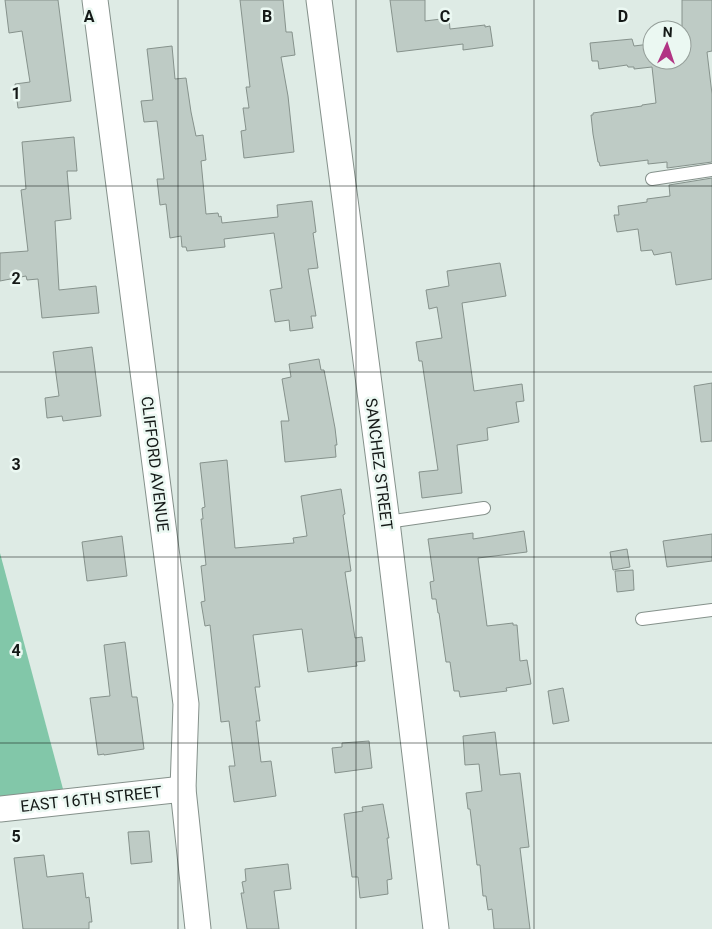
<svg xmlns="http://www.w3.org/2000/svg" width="712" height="929" font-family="Roboto,sans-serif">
<rect width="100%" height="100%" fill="#deebe5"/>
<!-- green -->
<polygon fill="#82c7a9" points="0,553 63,789 0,797"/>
<!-- building -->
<g fill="#becbc5" stroke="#86928c">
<polygon points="5,0 58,0 71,101 18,108 15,84 30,82 22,31 9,33"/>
<polygon points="240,0 283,0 286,32 292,32 295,55 281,57 288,96 294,152 244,158 241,131 246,130 243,108 249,108 246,87 250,87"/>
<polygon points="390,0 425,0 425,21 449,18 450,29 485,25 485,27 490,26 493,46 463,50 463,44 397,52"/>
<polygon points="682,0 712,0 712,51 707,52 712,94 712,162 667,168 667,162 648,164 648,160 600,166 599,162 598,162 593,134 591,115 593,115 593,113 642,106 642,105 656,103 652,67 634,69 634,67 628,67 627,65 599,69 598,61 592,61 590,43 632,39 634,46 650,44 651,50 652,50 652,60 682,60"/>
<polygon points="172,46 175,79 186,78 191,112 196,136 203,135 206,160 201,161 206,214 218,213 219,217 221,216 222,223 278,217 277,205 312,201 316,232 313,233 318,268 308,269 316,316 311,316 313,328 290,331 289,320 275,322 270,290 282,288 274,233 224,239 225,247 187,251 186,247 182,247 181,236 170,238 166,204 160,205 157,179 164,179 157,121 144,122 141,101 153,100 147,49"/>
<polygon points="74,137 77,171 67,171 71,219 55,221 59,290 96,286 99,313 42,318 38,279 27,280 26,276 0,281 0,253 28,251 21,190 26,189 22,142"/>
<polygon points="712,178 712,279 676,285 671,252 654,255 652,250 641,251 638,229 617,232 614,215 619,215 618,206 647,202 647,199 670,196 669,185"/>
<polygon points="500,263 506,296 462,303 474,391 522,384 524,401 516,402 519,422 487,428 488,440 457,445 462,493 422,498 419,472 438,470 422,361 419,361 416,342 442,338 437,307 429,309 426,290 449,286 447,271"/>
<polygon points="92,347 101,416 63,421 62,416 47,418 45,398 59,396 53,352"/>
<polygon points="319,359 321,370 324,370 335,428 337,445 335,445 336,457 285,462 281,421 289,421 282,379 291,377 289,364"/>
<polygon points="712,383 712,441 701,442 694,386"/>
<polygon points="227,460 235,548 294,543 293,538 307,536 301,496 341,489 345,514 343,515 351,571 345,572 355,638 362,637 365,661 356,662 357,666 308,672 302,629 253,635 260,687 255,687 260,721 256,721 261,762 271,761 276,796 234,802 229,766 235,766 229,721 221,722 210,625 205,626 201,602 205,601 201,566 206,565 201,519 203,519 202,508 205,507 200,463"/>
<polygon points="524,531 527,552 478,558 487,626 513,623 513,625 517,625 520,661 527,660 531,684 506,688 507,691 460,697 459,691 454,691 450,662 446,662 439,613 438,613 436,599 432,599 430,582 434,581 428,539 473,533 473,539"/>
<polygon points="712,534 712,561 667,567 663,541"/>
<polygon points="122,536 127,576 87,581 82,542"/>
<polygon points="627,549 630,567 613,570 610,552"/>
<polygon points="633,570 634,590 617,592 615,571"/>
<polygon points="125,642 132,697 137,697 144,749 104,755 104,754 98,755 90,698 110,696 104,645"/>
<polygon points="563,688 569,721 553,724 548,691"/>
<polygon points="495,732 500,775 520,773 529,847 520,848 530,929 494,929 492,909 488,910 486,896 483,896 480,865 477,865 470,809 468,809 466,793 482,791 479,764 465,765 463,736"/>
<polygon points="369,741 372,768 335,773 332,748 342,747 342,743"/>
<polygon points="383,804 389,838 387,838 392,879 387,880 388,894 360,898 358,877 352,877 344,814 363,811 362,807"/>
<polygon points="149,831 152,862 131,864 128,832"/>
<polygon points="44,855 47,877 83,873 86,898 89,897 92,922 89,922 89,929 23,929 14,858"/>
<polygon points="288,864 291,889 274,891 279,929 247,929 241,893 244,893 242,882 246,881 245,869"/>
</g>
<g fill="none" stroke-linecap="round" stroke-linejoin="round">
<!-- service casing -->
<g stroke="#85918b" stroke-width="14">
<g id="service">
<polyline points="652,179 712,170"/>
<polyline points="387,522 484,508"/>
<polyline points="642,619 712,610"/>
</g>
</g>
<!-- minor casing -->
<g stroke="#85918b" stroke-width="27">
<g id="minor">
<polyline points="95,0 186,704 183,789 198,929"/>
<polyline points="319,0 387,522 436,929"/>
<polyline points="0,809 183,789"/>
</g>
</g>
<!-- service -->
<use href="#service" stroke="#fff" stroke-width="12"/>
<!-- minor -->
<use href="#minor" stroke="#fff" stroke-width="25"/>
</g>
<!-- grid -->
<path fill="none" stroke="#141917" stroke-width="1" stroke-opacity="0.55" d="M 178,0 L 178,929M 356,0 L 356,929M 534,0 L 534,929M 0,186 L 712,186M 0,372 L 712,372M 0,557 L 712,557M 0,743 L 712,743"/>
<g text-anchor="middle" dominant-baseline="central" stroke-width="5" stroke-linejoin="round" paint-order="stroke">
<!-- street labels -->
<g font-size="16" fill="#141917" stroke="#ebf8f2">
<text transform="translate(155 464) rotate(83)">CLIFFORD AVENUE</text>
<text transform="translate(379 464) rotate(83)">SANCHEZ STREET</text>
<text transform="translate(91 799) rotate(-6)">EAST 16TH STREET</text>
</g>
</g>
<g font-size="16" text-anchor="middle" font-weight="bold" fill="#141917" stroke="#ebf8f2" stroke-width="5" stroke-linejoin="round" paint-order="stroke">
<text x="89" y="22">A</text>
<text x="267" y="22">B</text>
<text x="445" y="22">C</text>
<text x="623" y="22">D</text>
<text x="16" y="99">1</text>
<text x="16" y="284">2</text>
<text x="16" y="470">3</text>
<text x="16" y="656">4</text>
<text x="16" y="842">5</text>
</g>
<!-- north arrow -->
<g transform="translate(667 45) rotate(3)"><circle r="24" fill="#ebf8f2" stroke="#959f9a"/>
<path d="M0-4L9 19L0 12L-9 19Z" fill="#b13484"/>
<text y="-8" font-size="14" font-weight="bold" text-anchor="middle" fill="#141917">N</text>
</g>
</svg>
